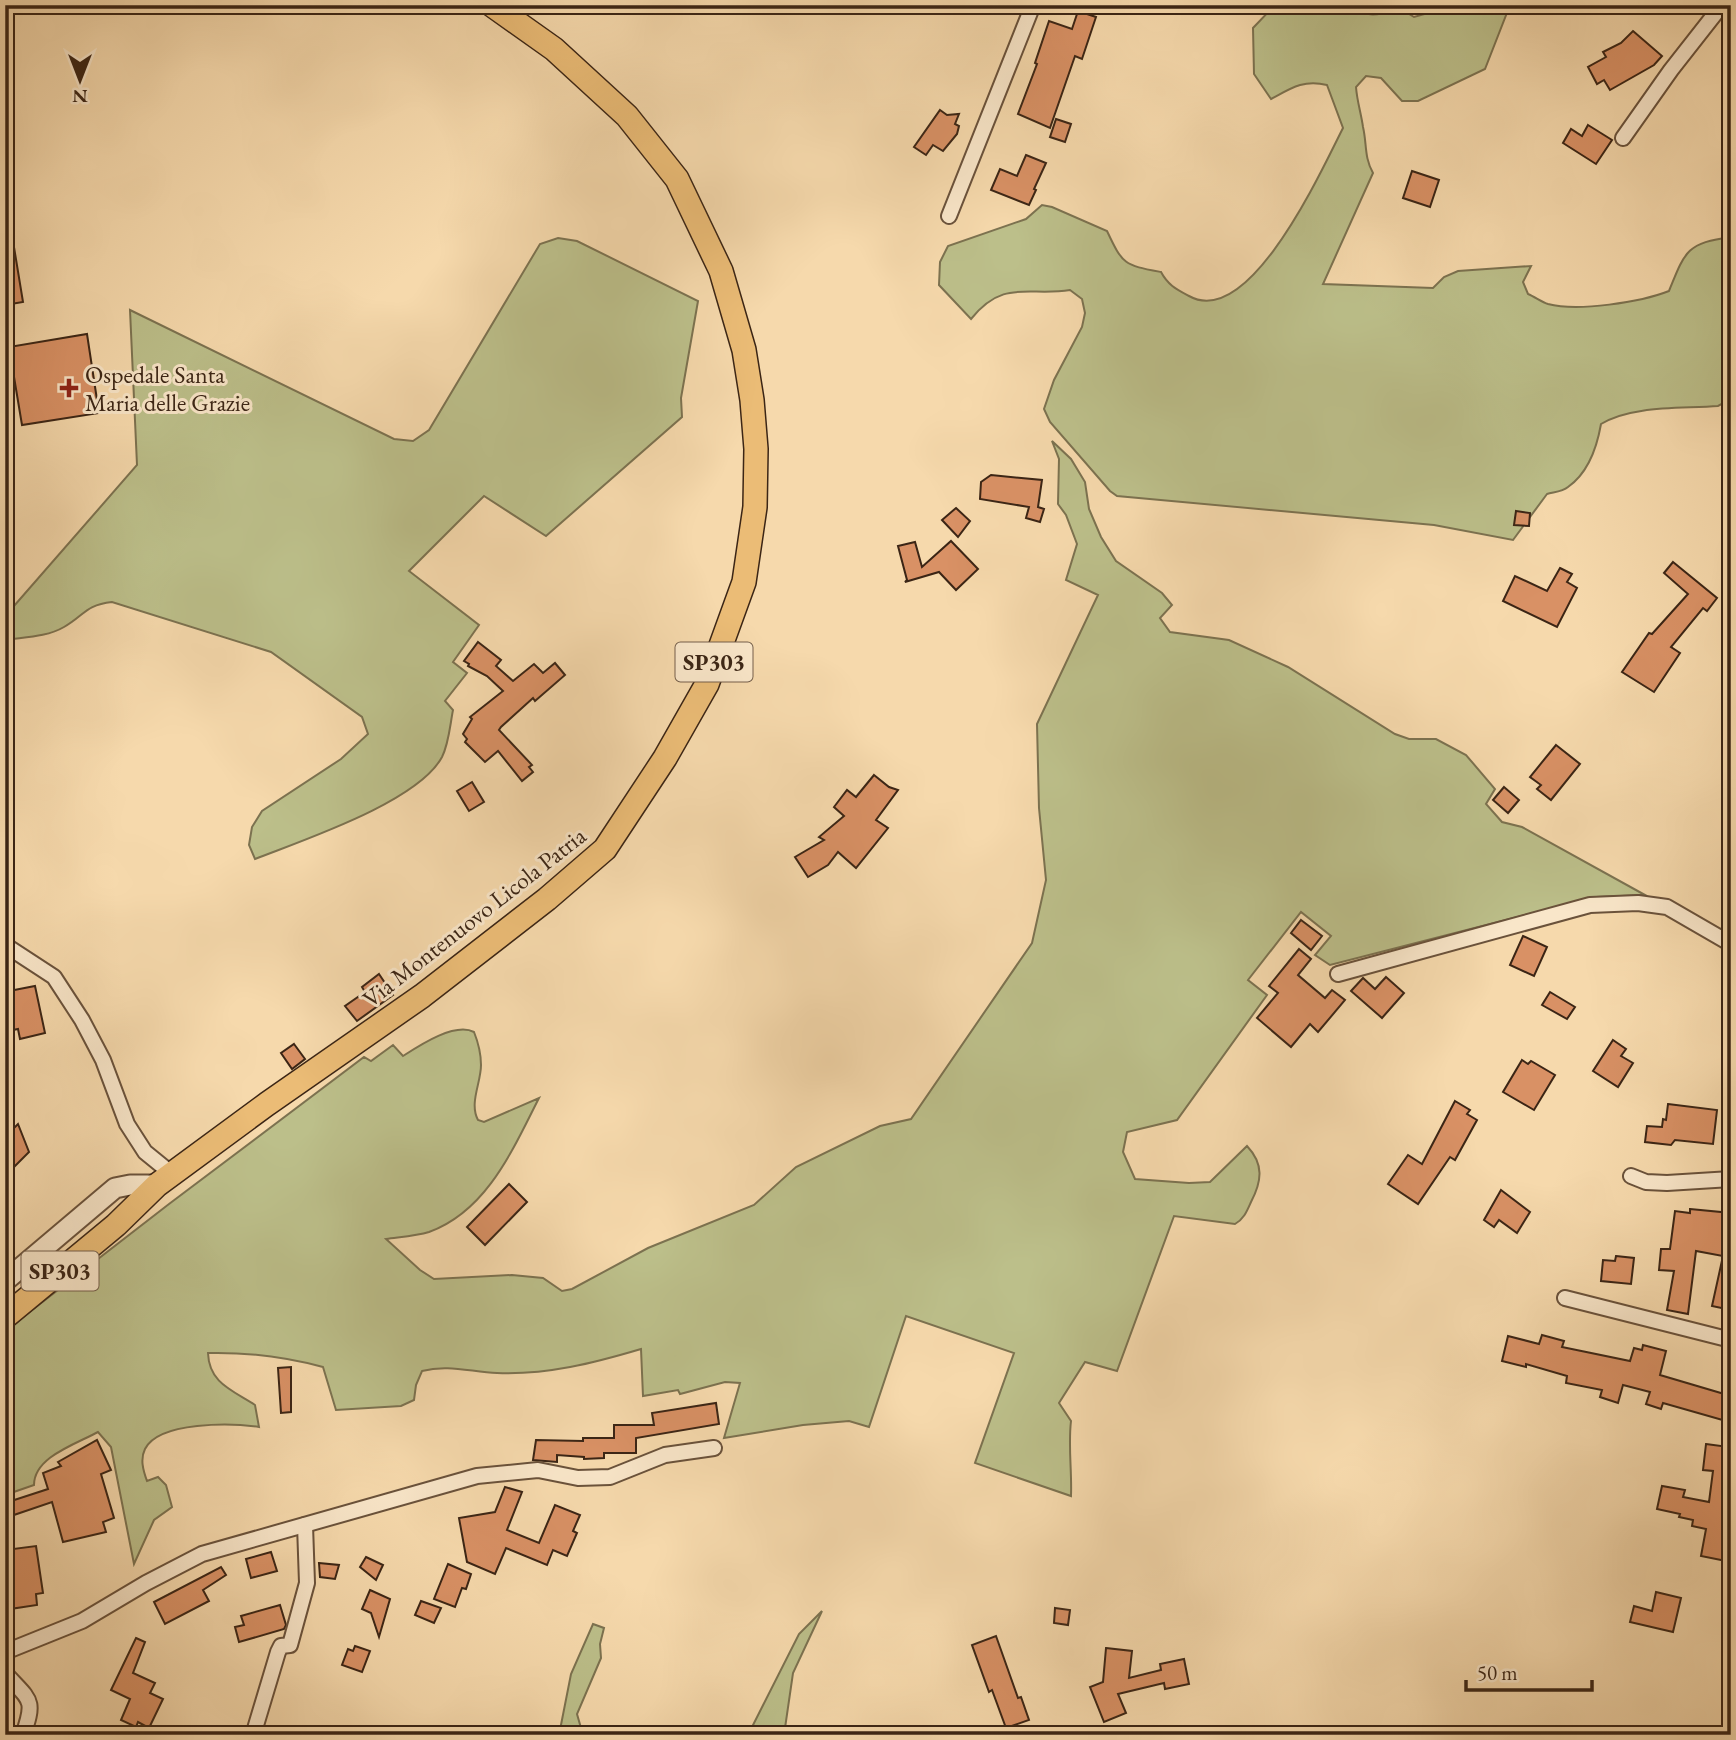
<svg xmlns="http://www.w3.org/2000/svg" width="1736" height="1740" font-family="'EB Garamond',serif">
<rect width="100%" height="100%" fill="#f6d9ac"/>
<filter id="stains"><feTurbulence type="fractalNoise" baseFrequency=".00286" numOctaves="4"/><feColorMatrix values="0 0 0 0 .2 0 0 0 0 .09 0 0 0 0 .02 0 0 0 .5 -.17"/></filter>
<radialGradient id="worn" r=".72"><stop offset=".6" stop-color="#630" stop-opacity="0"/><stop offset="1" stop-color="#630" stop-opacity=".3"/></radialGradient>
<!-- green -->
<g fill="#bcbf8a" stroke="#7c7250" stroke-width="2">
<path d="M 1275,5 L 1353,5 C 1365,21 1385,13 1401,9 L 1414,17 L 1457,5 L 1510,5 L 1485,69 L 1418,101 L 1402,101 L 1381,78 L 1366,76 L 1356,87 C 1357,101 1361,113 1363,127 C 1367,144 1364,157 1373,173 L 1323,284 L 1433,288 L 1444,277 L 1458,271 L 1531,266 L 1523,282 L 1528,294 C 1535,297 1542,302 1548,304 C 1578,312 1641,302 1669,291 C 1685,251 1687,243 1731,237 L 1731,399 L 1718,406 C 1682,409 1632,405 1601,424 C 1597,447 1588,473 1568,487 C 1562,492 1553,492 1547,494 L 1513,540 L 1434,525 L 1117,496 L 1110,491 L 1050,422 L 1044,409 L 1054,380 L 1082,327 L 1085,313 L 1082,299 L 1070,290 C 1029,297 1004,278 971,319 L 939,285 L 940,262 L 948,246 L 1026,219 L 1042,205 L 1052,207 L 1107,231 C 1123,265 1124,265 1161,272 C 1168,285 1176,289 1189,296 C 1250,330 1322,169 1343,128 L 1327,85 C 1304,79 1291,88 1271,99 L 1254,74 L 1253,28 Z"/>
<path d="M 558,238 L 577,241 L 698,301 L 681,398 L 682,417 L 546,536 L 484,496 L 409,571 L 479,625 L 453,662 L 467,673 L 445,701 L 453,710 C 450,725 449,743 442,757 C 418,802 303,840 255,859 L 249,845 L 252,827 L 262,811 L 341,759 L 368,734 L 362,717 L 271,652 L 112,602 C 85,605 85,615 64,627 C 47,637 25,637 5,640 L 5,607 L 14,606 L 137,465 L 130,310 L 394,439 L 413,441 L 429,430 L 540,244 Z"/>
<path d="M 1052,441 L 1071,459 L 1085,482 L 1089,509 L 1101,537 L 1116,561 L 1162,593 L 1172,605 L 1160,618 L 1170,632 L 1229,640 L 1288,667 L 1395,734 L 1409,739 L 1436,739 L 1466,755 L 1495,789 L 1486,804 L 1502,822 L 1522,827 L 1645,895 L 1596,897 L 1330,965 L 1315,955 L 1331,936 L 1301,912 L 1248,980 L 1267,995 L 1177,1120 L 1127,1132 L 1123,1152 L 1135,1179 L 1189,1183 L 1210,1182 L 1247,1146 C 1264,1164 1262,1181 1251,1202 C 1247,1211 1244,1219 1235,1224 L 1174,1216 L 1117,1371 L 1085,1362 L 1059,1403 L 1071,1421 C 1068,1446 1072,1470 1071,1496 L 975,1463 L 1014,1353 L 906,1316 L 869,1427 L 849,1421 L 803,1425 L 724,1438 L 740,1383 L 725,1382 L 680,1394 L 678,1390 L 643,1396 L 641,1349 C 594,1363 547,1375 497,1373 C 471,1372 448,1364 422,1371 L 416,1385 L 414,1400 L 401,1406 L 336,1410 L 323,1367 C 285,1357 248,1352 208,1353 C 209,1383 232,1390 255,1405 L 259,1427 C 232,1423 159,1421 145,1449 C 140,1459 143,1470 147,1481 L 158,1477 L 166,1485 L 172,1507 L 154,1520 L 134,1564 L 111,1447 L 98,1432 C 76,1444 34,1457 34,1485 L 5,1495 L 5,1331 L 169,1204 L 364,1057 L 371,1061 L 393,1045 L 403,1056 C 420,1045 455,1022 474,1032 C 478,1042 481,1054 481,1065 C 481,1083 469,1103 478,1120 L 484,1122 L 539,1098 C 513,1149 487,1211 429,1232 C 416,1236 400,1237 386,1239 L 420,1270 L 434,1279 L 512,1275 L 543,1278 L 562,1291 L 572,1289 L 648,1248 L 754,1205 L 796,1167 L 880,1126 L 911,1119 L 1032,943 L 1046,880 L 1039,808 L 1037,724 L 1098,595 L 1066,580 L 1077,544 L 1066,515 L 1058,504 L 1059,459 Z"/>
<polygon points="822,1611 793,1673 784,1735 748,1735 799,1634"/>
<polygon points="593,1624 604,1628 600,1644 601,1658 577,1714 583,1735 559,1735 571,1674"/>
</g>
<!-- building -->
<g fill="#d99165" stroke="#3b2515" stroke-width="2">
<polygon points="1078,11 1096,17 1082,59 1075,56 1050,128 1018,114 1037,64 1035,63 1049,21 1072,29"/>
<polygon points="1633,31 1662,56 1654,65 1610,90 1604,80 1597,84 1588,67 1606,57 1603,52 1621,43"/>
<polygon points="940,110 947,115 959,114 955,124 959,126 957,134 943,151 933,145 926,155 914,147"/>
<polygon points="1056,119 1071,124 1065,142 1050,137"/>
<polygon points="1588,125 1612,140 1596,164 1563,143 1571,129 1582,136"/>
<polygon points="1026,155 1046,163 1034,189 1036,190 1029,205 991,190 1000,169 1017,176"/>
<polygon points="1412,171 1439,180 1430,207 1403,198"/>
<polygon points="5,241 13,241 23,302 5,305"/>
<polygon points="87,334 99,413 22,425 9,347"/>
<polygon points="991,475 1042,480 1038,507 1044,509 1040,522 1026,518 1029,507 980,499 981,482"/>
<polygon points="956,508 970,521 958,537 942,520"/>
<polygon points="1516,511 1530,513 1529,526 1514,525"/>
<polygon points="951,541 978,569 956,590 939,572 905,582 907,580 898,546 915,542 922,567"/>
<polygon points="1673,562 1717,598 1707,611 1703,608 1671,647 1680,653 1654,692 1622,672 1649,633 1652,634 1688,594 1664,573"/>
<polygon points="1560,568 1572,574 1567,582 1577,588 1557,627 1503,601 1515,576 1547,591"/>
<polygon points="478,642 501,660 496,666 513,681 534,664 543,673 555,663 565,675 535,701 533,698 501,727 499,730 532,765 529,767 533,772 522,781 498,751 485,762 465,742 467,739 463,734 472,719 470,717 503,691 487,676 468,666 469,664 464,661"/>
<polygon points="1556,745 1580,764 1551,800 1537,789 1541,785 1530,777"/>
<polygon points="874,775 889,787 898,790 876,820 888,828 856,868 838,852 828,865 808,877 795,857 824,840 819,837 844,816 834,807 847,790 856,797"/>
<polygon points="472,782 484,802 469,811 457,791"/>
<polygon points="1504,787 1519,800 1508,813 1493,800"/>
<polygon points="1301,920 1322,936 1311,950 1291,933"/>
<polygon points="1523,936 1547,947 1534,976 1510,965"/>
<polygon points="1299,949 1311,959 1298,975 1325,998 1332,990 1345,1000 1318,1032 1310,1024 1291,1047 1257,1018 1278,993 1269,986"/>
<polygon points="379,974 393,995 357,1021 345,1006 365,992 362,987"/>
<polygon points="1386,977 1404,993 1382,1018 1351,991 1363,978 1375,989"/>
<polygon points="35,986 45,1033 20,1039 18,1029 8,1031 5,1007 12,1005 9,991"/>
<polygon points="1550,992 1575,1007 1567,1019 1542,1005"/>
<polygon points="1613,1040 1626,1049 1621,1056 1633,1063 1618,1087 1593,1071"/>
<polygon points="294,1044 305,1059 292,1069 281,1053"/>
<polygon points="1522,1060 1528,1064 1531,1061 1555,1075 1534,1110 1503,1092"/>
<polygon points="1455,1101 1470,1110 1467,1114 1477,1120 1455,1160 1450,1157 1418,1204 1388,1184 1408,1155 1422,1164"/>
<polygon points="1668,1104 1717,1110 1713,1144 1675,1140 1671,1145 1645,1142 1647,1126 1662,1127 1663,1119 1666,1120"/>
<polygon points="18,1124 29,1152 5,1176 5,1137"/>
<polygon points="509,1184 527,1202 485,1245 467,1227"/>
<polygon points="1501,1190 1530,1212 1517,1233 1499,1220 1494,1227 1484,1220"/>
<polygon points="1690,1209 1731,1213 1731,1310 1712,1306 1723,1256 1696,1251 1688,1314 1667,1310 1674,1271 1659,1270 1661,1249 1670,1249 1675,1211 1690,1213"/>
<polygon points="1616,1256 1634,1258 1631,1284 1601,1281 1603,1260 1615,1261"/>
<polygon points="1542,1335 1564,1341 1562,1347 1630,1361 1634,1348 1642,1350 1643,1345 1666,1351 1660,1375 1731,1396 1726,1421 1663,1403 1661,1409 1646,1404 1650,1392 1623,1385 1618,1403 1600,1397 1602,1390 1566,1383 1567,1376 1526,1364 1526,1367 1502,1361 1508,1336 1539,1344"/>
<polygon points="291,1367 291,1412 281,1413 278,1368"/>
<polygon points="716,1403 719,1424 636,1438 636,1453 604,1453 604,1458 584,1459 584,1457 557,1455 557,1462 533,1460 536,1440 583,1441 583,1438 614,1438 614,1425 654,1425 652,1413"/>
<polygon points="97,1440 111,1470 101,1474 114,1518 103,1522 106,1532 63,1542 52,1502 5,1518 5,1503 48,1489 43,1473 61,1466 58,1462"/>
<polygon points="1706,1444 1729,1447 1727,1462 1731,1463 1731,1562 1701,1556 1706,1529 1692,1526 1693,1520 1679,1517 1680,1514 1657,1509 1662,1486 1685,1490 1683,1497 1709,1502 1713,1471 1703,1470"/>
<polygon points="505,1487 522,1492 507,1530 539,1543 555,1505 580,1515 573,1531 577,1533 567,1556 553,1550 547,1565 506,1548 495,1574 467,1562 459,1518 495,1512"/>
<polygon points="36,1546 43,1593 36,1594 37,1605 10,1609 5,1577 8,1577 5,1550"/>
<polygon points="271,1552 277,1571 251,1578 246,1559"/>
<polygon points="366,1557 383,1565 376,1580 360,1567"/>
<polygon points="319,1563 339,1565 335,1579 320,1577"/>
<polygon points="448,1564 471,1574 466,1589 462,1588 455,1607 434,1599"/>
<polygon points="221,1567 226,1575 203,1590 209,1601 165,1624 154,1602"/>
<polygon points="370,1590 390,1599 379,1637 371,1613 362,1609"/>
<polygon points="1656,1592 1681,1598 1673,1632 1630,1622 1634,1606 1652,1611"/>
<polygon points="421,1601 441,1608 434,1623 415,1615"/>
<polygon points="280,1605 286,1625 284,1629 239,1642 235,1627 244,1625 241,1616"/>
<polygon points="1055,1608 1070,1610 1068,1625 1054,1623"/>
<polygon points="996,1636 1018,1698 1021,1697 1029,1720 1006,1728 992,1690 989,1692 972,1645"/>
<polygon points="136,1638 145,1642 133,1673 155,1683 150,1693 163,1699 149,1728 138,1722 136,1727 121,1720 130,1699 111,1690"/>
<polygon points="355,1646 370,1651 362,1672 342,1665 348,1649 353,1651"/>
<polygon points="1106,1648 1132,1651 1129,1678 1161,1670 1160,1664 1184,1659 1189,1684 1165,1689 1164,1683 1118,1694 1126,1713 1104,1722 1090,1687 1103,1682"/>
</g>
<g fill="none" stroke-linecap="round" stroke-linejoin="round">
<!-- minor casing -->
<g stroke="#6a523b" stroke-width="18">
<g id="minor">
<polyline points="1623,138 1671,70 1722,5"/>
<polyline points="949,216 1033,5"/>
<polyline points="5,945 54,977 82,1020 103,1060 127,1124 145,1152 172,1174"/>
<polyline points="1338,974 1590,905 1638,903 1667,907 1731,944"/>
<polyline points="1631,1176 1646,1182 1667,1183 1731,1179"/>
<polyline points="1565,1298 1731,1340"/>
<polyline points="5,1652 82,1621 146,1583 202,1554 477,1476 538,1470 578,1478 610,1477 665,1455 714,1448"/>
<path d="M 5,1673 C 30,1701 36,1698 23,1735"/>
<polyline points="254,1732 278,1652 281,1646 290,1645 307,1583 305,1525"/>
</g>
</g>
<!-- tertiary casing -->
<g stroke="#6a523b" stroke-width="23">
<polyline id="tertiary" points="5,1281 115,1188 130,1185 157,1185"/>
</g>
<!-- primary casing -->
<g stroke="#3b2515" stroke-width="26">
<polyline id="primary" points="5,1317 116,1225 157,1185 267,1104 422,996 547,899 605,849 665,758 707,684 744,582 755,507 756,449 752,400 744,350 721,271 677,179 627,116 554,49 492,5"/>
</g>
<!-- minor -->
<use href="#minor" stroke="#f9e6c9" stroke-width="14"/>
<!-- tertiary -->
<use href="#tertiary" stroke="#f9e6c9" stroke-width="19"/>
<!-- primary -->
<use href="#primary" stroke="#ebbc76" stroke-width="23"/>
</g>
<!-- markers -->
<path fill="#8f2418" stroke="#f9e6c9" stroke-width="2.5" d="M65.5 377.5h7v7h7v7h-7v7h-7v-7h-7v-7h7z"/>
<g text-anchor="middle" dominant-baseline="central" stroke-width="6" stroke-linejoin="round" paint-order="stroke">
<!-- shield labels -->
<g fill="#f9e6c9" stroke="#745f4b" stroke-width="2">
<rect x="675.5" y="642.5" width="77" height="39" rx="5"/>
<rect x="21.5" y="1251.5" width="77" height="39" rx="5"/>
</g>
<g font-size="23" font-weight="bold" fill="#3b2515">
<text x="714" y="662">SP303</text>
<text x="60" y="1271">SP303</text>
</g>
<!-- poi labels -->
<g font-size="24" fill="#3b2515" stroke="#f9e6c9" text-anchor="start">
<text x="85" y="374">Ospedale Santa<tspan x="85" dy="28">Maria delle Grazie</tspan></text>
</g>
<!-- street labels -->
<g font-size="24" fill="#3b2515" stroke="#f9e6c9">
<text transform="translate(474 917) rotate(-38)">Via Montenuovo Licola Patria</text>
</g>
</g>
<!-- margin -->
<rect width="1736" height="1740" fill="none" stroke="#f6d9ac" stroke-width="28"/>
<rect x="7" y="7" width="1722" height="1726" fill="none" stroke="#3b2515" stroke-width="3.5"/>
<rect x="14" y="14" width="1708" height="1712" fill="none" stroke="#3b2515" stroke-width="2"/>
<!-- north arrow -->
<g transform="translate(80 80) rotate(180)" stroke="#f9e6c9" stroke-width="5" paint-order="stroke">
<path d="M0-5L12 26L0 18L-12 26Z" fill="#3b2515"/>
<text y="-10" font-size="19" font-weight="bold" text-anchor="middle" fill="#3b2515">N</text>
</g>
<!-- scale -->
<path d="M1466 1680v10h126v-10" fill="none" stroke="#3b2515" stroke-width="3.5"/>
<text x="1477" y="1680" font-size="21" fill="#3b2515" stroke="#f9e6c9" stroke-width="5" paint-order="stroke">50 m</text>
<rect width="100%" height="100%" filter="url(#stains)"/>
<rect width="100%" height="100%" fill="url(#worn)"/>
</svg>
